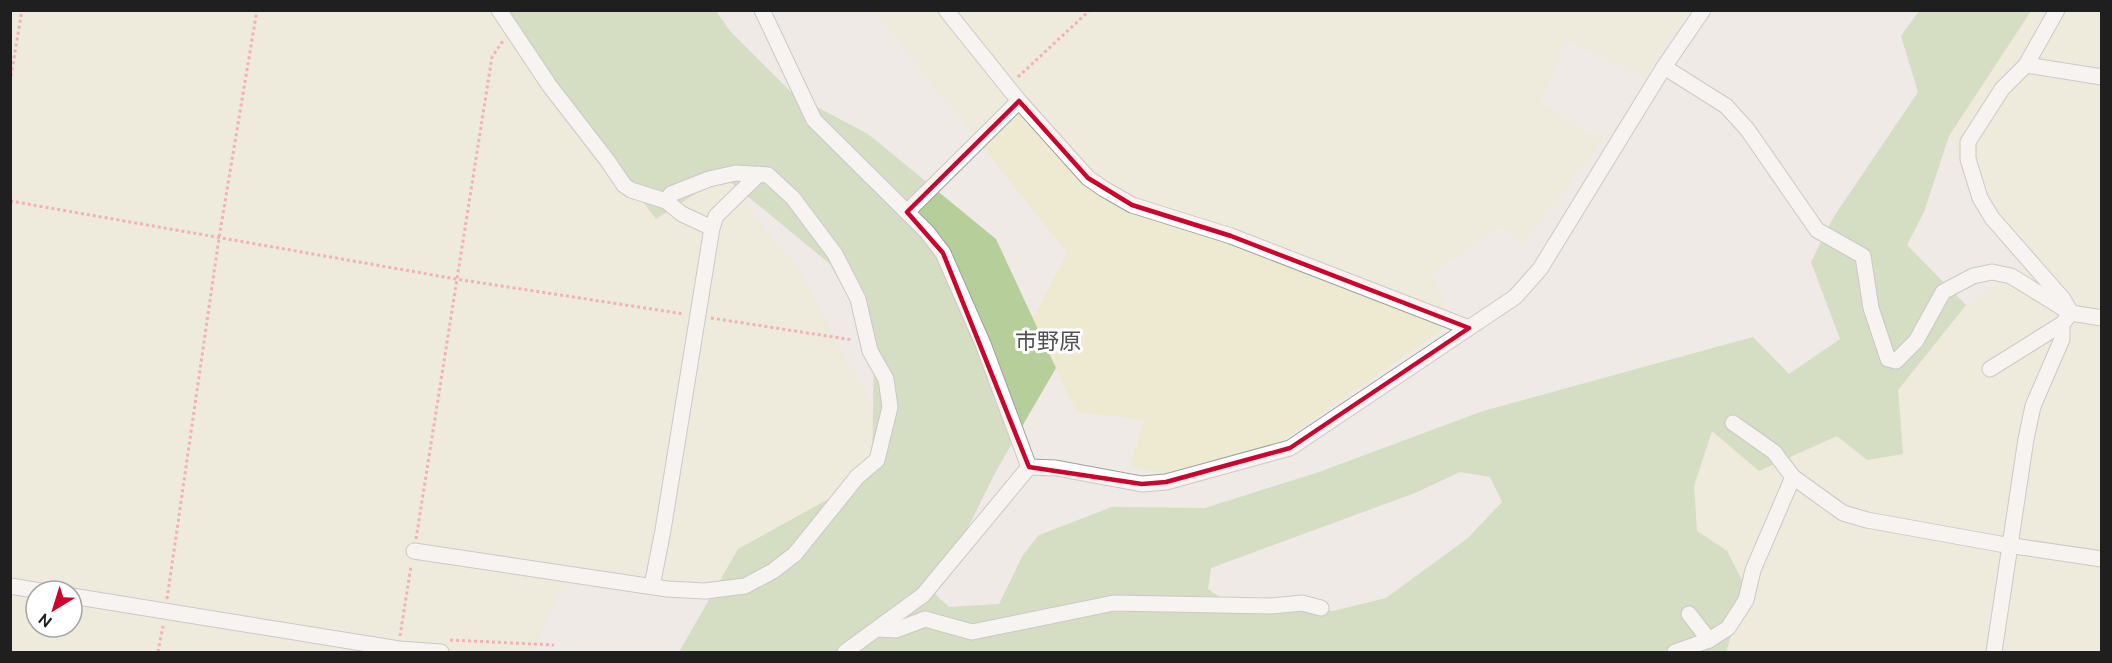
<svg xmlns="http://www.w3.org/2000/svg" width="2112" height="663" font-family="Ubuntu,'Noto Sans JP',sans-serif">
<rect width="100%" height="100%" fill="#efeae5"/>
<!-- farmland -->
<g fill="#eeead1" fill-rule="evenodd">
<path d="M 10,11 L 504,11 L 656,218 L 723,176 L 802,275 L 872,406 L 872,475 L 721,600 L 564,582 L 533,652 L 11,652 ZM 36,591 L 72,591 L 72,627 L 36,627 Z"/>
<polygon points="874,11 1690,11 1644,77 1566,41 1540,103 1602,141 1522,244 1501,226 1432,273 1453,323 1279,443 1160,474 1130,466 1144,420 1076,412 1033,318 1067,253"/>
<polygon points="2031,11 2101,11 2101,652 1726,652 1746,588 1727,551 1697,532 1694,486 1712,431 1759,471 1837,436 1867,460 1903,454 1898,390 1966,305 2026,264 1949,136"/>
</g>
<!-- forest -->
<path fill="#b5ce9a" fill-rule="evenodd" d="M 504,10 L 716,11 L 730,31 L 794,95 L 868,134 L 996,239 L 1056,368 L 996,471 L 935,594 L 949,607 L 999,604 L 1023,555 L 1039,535 L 1112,507 L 1205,508 L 1319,472 L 1483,411 L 1753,337 L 1789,374 L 1840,339 L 1811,262 L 1833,218 L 1918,92 L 1901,36 L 1919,11 L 2031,11 L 1949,136 L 1924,212 L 1907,245 L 1966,305 L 1898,390 L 1903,454 L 1867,460 L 1837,436 L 1759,471 L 1712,431 L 1694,486 L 1697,531 L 1727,551 L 1746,588 L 1726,652 L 679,652 L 738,549 L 872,475 L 874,345 L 830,264 L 723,176 L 656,219 L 502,15 ZM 1460,472 L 1490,477 L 1502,502 L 1468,538 L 1386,598 L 1333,611 L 1242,612 L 1208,589 L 1211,568 L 1415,493 Z"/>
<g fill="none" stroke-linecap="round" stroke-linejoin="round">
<!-- minor casing -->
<g stroke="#a0a0a0" stroke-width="17">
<g id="minor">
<polyline points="499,10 549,85 607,160 624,185 631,190 666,201 682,214 712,228"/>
<polyline points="762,10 814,120 927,232 943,253 983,344 1029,467"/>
<polyline points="946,10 1019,101 1088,178 1104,189 1132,205 1231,236 1469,328"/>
<polyline points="2026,65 2102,77"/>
<polyline points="1664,67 1726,106 1747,129 1817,230 1863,256 1871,308 1888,359 1896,361 1916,341 1943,292 1973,276 1992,272 2011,276 2071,313 2102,318"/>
<polyline points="907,212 1019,101"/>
<polyline points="1990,369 2062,324 2071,313 2063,299 1992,218 1980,198 1968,159 1968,142 2002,89 2026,65 2057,10"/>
<polyline points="1733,423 1774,452 1793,477 1843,513 1867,520 2000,544 2102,559"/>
<polyline points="1029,467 1056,468 1142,484 1166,482 1290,448 1515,297 1540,269 1664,67 1703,10"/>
<polyline points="414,551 667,589 705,591 745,586 773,571 795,554 857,477 877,460 890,407 886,379 870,351 858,299 835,254 793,198 768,175 736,173 709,179 671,194 666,201"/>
<polyline points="10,586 41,591"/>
<polyline points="652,586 663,530 712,228 716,216 759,174"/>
<polyline points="72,596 399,649 441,652"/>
<polyline points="1689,614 1709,640"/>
<polyline points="879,629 896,630 925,619 972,632 1114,603 1271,606 1302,603 1321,608"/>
<polyline points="845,652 923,595 1029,467"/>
<polyline points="1675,652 1709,640 1728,628 1746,600 1753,570 1793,477"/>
<polyline points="1994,652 2026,439 2033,406 2062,339 2062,324"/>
</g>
</g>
<!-- path -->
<g stroke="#f86e7d" stroke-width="3" stroke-dasharray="3 3" stroke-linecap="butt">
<polyline points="1018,77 1090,10"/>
<polyline points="10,82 22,10"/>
<polyline points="10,201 456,279 684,314"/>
<polyline points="711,318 853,340"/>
<polyline points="416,539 492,57 503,41"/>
<polyline points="167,599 219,238 257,10"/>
<polyline points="400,636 411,566"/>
<polyline points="450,640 554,645"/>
<polyline points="158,652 163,626"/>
</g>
<!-- minor -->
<use href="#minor" stroke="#fff" stroke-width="15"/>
</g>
<!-- marked area -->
<path d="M0 0H2112V663H0ZM 1019,101 L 1088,178 L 1132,205 L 1231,236 L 1469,328 L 1290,448 L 1166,482 L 1142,484 L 1029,467 L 943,253 L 907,212 Z" fill="#efeae5" fill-opacity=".55" fill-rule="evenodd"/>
<path fill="none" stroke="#cb032d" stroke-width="4.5" stroke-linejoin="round" d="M 1019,101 L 1088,178 L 1132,205 L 1231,236 L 1469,328 L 1290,448 L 1166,482 L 1142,484 L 1029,467 L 943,253 L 907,212 Z"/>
<g text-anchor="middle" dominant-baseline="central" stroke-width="6" stroke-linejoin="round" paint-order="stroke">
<!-- quarter labels -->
<g font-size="22" fill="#525252" stroke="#fff">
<text x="1048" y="340">市野原</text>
</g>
</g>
<!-- border -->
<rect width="2112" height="663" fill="none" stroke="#1f1f1f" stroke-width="24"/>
<!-- north arrow -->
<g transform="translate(54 609) rotate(218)"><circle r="28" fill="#ffffff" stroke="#a5a5a5" stroke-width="1.5"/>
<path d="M0-4.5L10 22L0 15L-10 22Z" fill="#cb032d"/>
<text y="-9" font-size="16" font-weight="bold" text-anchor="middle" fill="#1f1f1f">N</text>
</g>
</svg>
